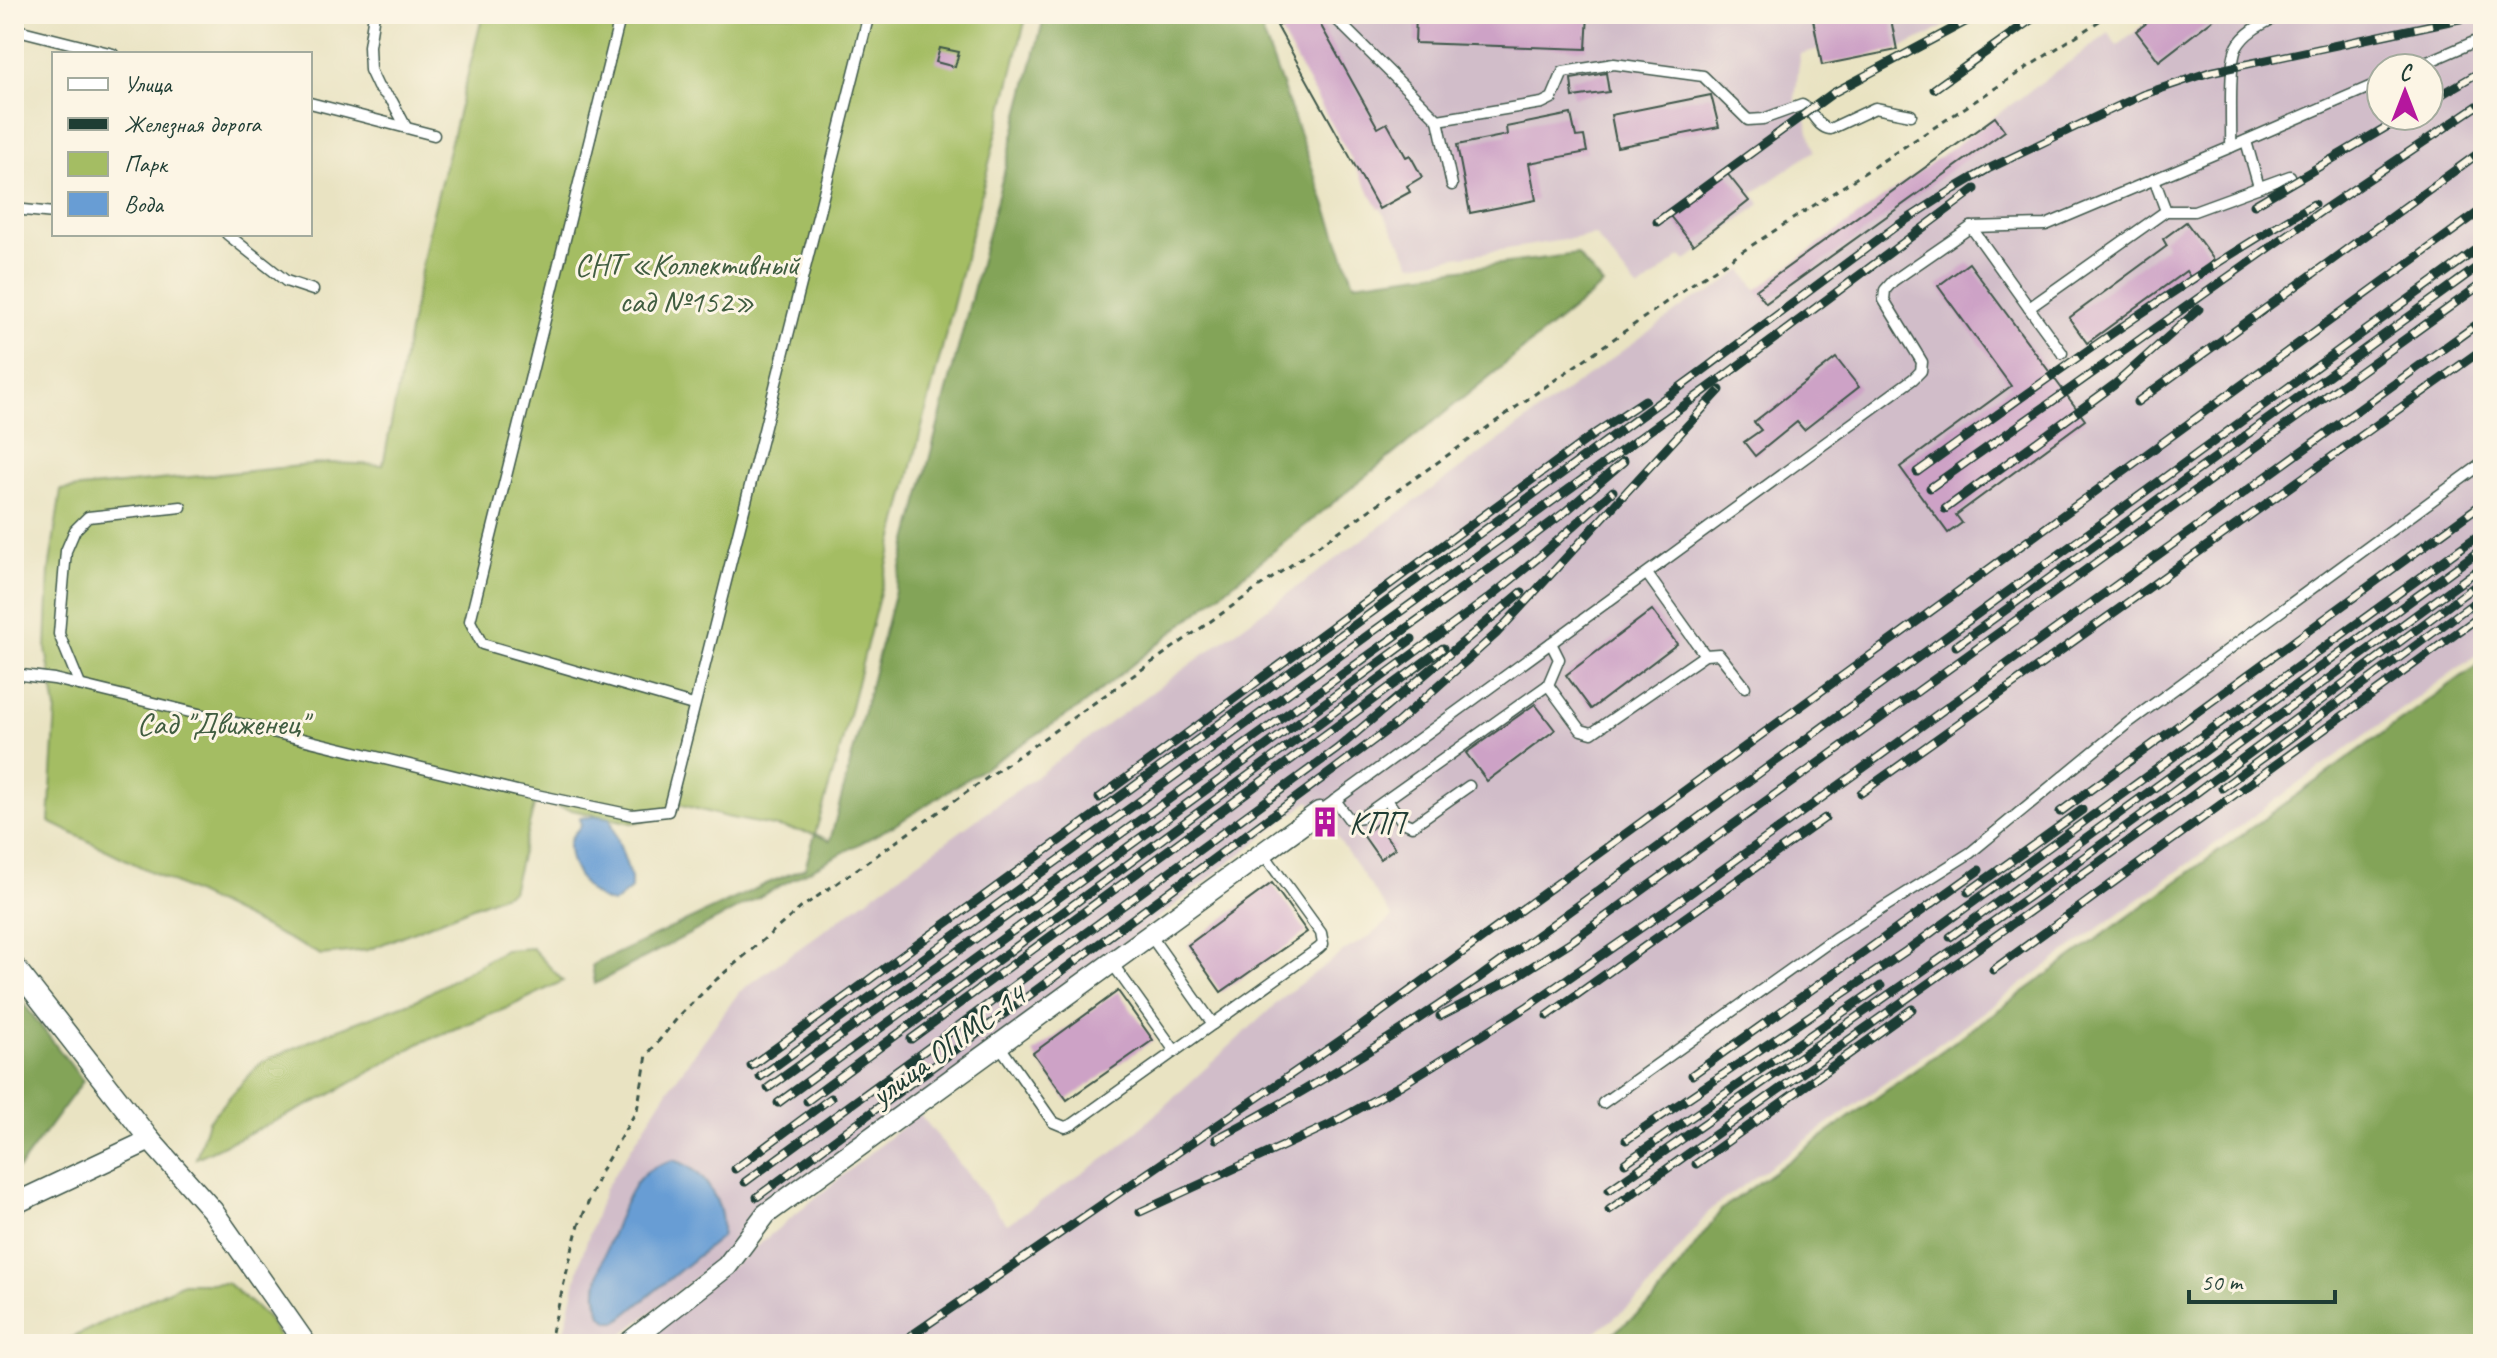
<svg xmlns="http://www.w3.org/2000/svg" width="2497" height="1358" font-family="Caveat,sans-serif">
<rect width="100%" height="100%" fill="#fcf5e5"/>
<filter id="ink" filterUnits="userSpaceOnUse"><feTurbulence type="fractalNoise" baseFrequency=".0125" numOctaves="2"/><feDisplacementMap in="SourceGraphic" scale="16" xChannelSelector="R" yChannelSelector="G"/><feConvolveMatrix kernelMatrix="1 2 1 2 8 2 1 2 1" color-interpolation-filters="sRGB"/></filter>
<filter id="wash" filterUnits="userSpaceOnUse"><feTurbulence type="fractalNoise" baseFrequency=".006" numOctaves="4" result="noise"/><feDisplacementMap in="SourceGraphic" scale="32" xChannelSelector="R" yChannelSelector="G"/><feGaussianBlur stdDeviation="1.8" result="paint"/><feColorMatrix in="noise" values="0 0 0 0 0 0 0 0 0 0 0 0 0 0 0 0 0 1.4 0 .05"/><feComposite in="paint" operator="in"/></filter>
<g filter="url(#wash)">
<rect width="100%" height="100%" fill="#e9e3c2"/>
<!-- industrial -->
<g fill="#d1bdc9" fill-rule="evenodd">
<polygon points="1271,14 1966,14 1931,34 1897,50 1819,49 1800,54 1795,99 1806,120 1814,151 1753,193 1760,204 1686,261 1681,256 1638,290 1595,235 1412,264"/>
<path d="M 2159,14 L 2483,14 L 2483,650 L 1711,1209 L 1642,1296 L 1581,1344 L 637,1344 L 919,1113 L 1007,1224 L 1114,1152 L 1289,992 L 1347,949 L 1369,937 L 1392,917 L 1330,827 L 1325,830 L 1318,820 L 1320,813 L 1309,801 L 610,1344 L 561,1344 L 582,1255 L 605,1189 L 668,1090 L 739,992 L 1695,298 L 1710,293 L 1742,270 L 1757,290 L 2109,33 L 2117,46 ZM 2381,68 L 2429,68 L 2429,116 L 2381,116 Z"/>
</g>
<!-- green -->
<g fill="#a4bd63" stroke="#627d4c" stroke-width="2">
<polygon points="483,14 1027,14 840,750 815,834 726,817 679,804 671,815 632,823 535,802 512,891 368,950 321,955 49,822 56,709 46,649 49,571 61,490 330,463 383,465 430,225"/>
<polygon points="532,948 563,981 507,1008 422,1042 326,1097 196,1158 208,1121 260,1063 330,1032 416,1000 505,950"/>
<polygon points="183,1283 227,1283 267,1317 283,1344 59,1344"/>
</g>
<!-- forest -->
<g fill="#83a459" stroke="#517046" stroke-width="2">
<polygon points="1045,14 1099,14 1125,21 1156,14 1256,14 1354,283 1577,254 1603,285 1080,707 895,825 595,984 592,965 766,884 805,868 815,834 830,841"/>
<polygon points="2483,661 2483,1344 1599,1344 1653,1302 1722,1209"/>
<polygon points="14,991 83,1081 19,1168 14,1170"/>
</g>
<!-- water -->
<g fill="#689dd4" stroke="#446d84" stroke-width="2">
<path d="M 599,816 L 610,818 L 631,878 L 631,889 L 614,903 C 590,901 570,870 569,848 C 568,838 576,832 581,826 L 580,818 Z"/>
<path d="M 673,1160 C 704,1168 727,1206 721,1237 L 618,1321 L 609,1321 L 601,1315 C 599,1307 596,1298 597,1290 C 598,1265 624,1197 640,1178 C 649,1168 661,1164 673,1160 Z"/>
</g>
<g id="blocks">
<!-- building -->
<g fill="#cda2c6">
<polygon points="1299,14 1320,14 1320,24 1378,128 1387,123 1406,157 1410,155 1422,177 1407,186 1410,192 1379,209 1277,26"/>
<polygon points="1416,14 1588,14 1586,49 1415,43"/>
<polygon points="1812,14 1890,14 1897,50 1822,65"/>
<polygon points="2159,14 2220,14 2159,61 2136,31"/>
<polygon points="940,48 959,52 955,67 936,62"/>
<polygon points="1606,73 1609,92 1573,97 1571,79"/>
<polygon points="1711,95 1719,127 1617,147 1611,115"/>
<polygon points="1571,114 1576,137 1584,136 1587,152 1529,163 1536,200 1470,213 1457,145 1507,135 1506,127"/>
<polygon points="1995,117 2005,131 1766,303 1756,290"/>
<polygon points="1726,172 1749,201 1693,245 1670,216"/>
<polygon points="2186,222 2214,260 2190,277 2186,271 2087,343 2069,318 2167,246 2163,239"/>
<polygon points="1969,263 2085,420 1956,515 1962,523 1948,533 1900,467 2011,386 1938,286"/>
<polygon points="1836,358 1859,387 1804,430 1797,422 1755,456 1744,442 1761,430 1754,422"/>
<polygon points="1652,610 1677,644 1591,709 1566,675"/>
<polygon points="1535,704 1555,730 1487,781 1466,753"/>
<polygon points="1377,824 1395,848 1380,859 1363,835"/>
<polygon points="1272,883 1307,932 1221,992 1188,945"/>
<polygon points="1118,991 1153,1040 1067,1100 1033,1053"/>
</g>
</g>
</g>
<g filter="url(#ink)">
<use href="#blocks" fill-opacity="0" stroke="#3d5649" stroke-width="2"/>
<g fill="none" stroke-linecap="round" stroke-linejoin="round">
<!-- service casing -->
<g stroke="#3d5649" stroke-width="13">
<g id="service">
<polyline points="374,14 369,46 370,70 378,87 392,101 406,127"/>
<polyline points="621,14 470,621 482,644 693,705"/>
<path d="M 1331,14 L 1438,120 L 1542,103 L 1552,98 L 1563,72 L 1614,64 L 1703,76 L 1748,120 L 1763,119 L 1802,105 C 1813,110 1816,127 1830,129 L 1875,108 L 1911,115"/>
<polyline points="14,29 113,54"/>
<polyline points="2414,68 2483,38"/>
<polyline points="310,103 434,135"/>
<polyline points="1438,120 1452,185"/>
<polyline points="2246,141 2259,187"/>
<polyline points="2231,147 2381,82"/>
<polyline points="2154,179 2166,211"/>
<polyline points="14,209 54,213"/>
<polyline points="1971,227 2029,308 2166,211 2194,211 2290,176"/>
<polyline points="227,234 286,281 313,290"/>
<polyline points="2029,308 2062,353"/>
<polyline points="1647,574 1705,655"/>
<polyline points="14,674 54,679 517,791 632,815 668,811 869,14"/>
<polyline points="80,685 59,634 66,551 75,530 88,517 181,507"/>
<polyline points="1548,685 1581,730 1592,733 1705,655 1719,654 1745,687"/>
<polyline points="1335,800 1349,819 1362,817 1548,685 1559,659 1551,643"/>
<polyline points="1387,800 1403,822 1412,826 1469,786"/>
<path d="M 1319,812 L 1913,379 L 1921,371 L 1922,362 L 1884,300 L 1885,290 L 1893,281 L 1971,227 L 2046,225 L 2231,147 C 2232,125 2228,64 2237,47 C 2246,30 2267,22 2282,14"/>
<polyline points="1150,935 1213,1024"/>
<polyline points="1112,963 1175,1051"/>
<polyline points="999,1045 1053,1122 1065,1127 1073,1124 1319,948 1323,944 1321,933 1263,853"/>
<polyline points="1603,1103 1835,938 1970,853 2128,723 2483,463"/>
</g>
</g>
<!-- minor casing -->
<g stroke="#3d5649" stroke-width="23">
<g id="minor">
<polyline points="14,966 150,1140 213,1211 306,1344"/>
<polyline points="14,1204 150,1140"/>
<polyline points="627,1344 727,1266 766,1214 1319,812"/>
</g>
</g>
<!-- path -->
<polyline stroke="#3d5649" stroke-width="3" stroke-dasharray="6 6" stroke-linecap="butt" points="549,1344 577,1230 602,1169 637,1110 647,1055 680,1015 717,979 802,907 840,881 1692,284 2110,14"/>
<!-- service -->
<use href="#service" stroke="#fff" stroke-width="10"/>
<!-- minor -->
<use href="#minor" stroke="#fff" stroke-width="20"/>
<!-- rail casing -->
<g stroke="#1f3d34" stroke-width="9">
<g id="rail">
<polyline points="1934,89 2039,14"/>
<polyline points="2429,102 2483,70"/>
<polyline points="2254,205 2405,116"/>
<polyline points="1657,222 1833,93 1980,14"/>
<polyline points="2137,402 2483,150"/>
<path d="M 1917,472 C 2047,379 2176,284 2314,204"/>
<polyline points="1930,488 2320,212 2483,102"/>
<polyline points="1945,509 2114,385 2199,309"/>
<polyline points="1956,646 2483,263"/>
<polyline points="2222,788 2483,596"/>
<polyline points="1861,793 2483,349"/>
<polyline points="1099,798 1597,432 1645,400"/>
<polyline points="2060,812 2483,503"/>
<polyline points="1968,892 2082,810"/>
<polyline points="1950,937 2483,548"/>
<polyline points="1993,970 2483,614"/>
<polyline points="1440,1016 1514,978 1572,941 2483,283"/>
<polyline points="1547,1016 1825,818"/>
<polyline points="911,1039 1443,648"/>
<polyline points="751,1066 1702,371 1895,227 1954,189 1988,169 2106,112 2142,95 2210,72 2483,14"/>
<polyline points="1692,1075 1979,870"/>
<polyline points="760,1077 1715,383 1975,189"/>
<polyline points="768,1088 1508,555 1565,512 1624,461"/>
<polyline points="807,1101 1490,597 1538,558 1613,491"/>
<polyline points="778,1103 1412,639"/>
<path d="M 1216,1139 C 1306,1092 1392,1038 1476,980 L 2483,245"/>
<polyline points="1626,1140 1906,951 2483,532"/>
<polyline points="1625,1163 1881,986"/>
<polyline points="1696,1164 1912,1009"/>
<polyline points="735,1169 831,1098"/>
<polyline points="745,1182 1337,749 1522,592"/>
<polyline points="1609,1190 2047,884 2483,566"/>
<polyline points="757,1197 1397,723 1496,634 1720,390"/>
<polyline points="1609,1210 2184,802 2483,580"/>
<polyline points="1140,1212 1329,1125 1403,1084 1528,1006 1668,909 2483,320"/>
<polyline points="899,1344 1363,1025 2483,209"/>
</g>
</g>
<!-- rail -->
<use href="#rail" stroke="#fcf5e5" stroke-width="6" stroke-dasharray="18" stroke-linecap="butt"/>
</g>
</g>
<!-- icons -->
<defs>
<g id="building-bare" transform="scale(2.4)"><path d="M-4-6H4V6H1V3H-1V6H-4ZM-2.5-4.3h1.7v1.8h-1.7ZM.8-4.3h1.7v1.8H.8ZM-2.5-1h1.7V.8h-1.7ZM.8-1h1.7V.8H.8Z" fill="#b5179e" stroke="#fcf5e5" stroke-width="2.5" paint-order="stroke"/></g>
</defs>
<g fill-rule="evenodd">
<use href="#building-bare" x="1325" y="822"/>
</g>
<g text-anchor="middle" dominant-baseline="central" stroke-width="6" stroke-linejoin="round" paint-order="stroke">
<!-- park labels -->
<g font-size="32" fill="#405d40" stroke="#fcf5e5">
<text x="687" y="264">СНТ «Коллективный<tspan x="687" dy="37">сад №152»</tspan></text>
<text x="222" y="723">Сад "Движенец"</text>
</g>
<!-- poi labels -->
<g font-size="32" fill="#1f3d34" stroke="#fcf5e5" text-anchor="start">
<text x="1349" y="822">КПП</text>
</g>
<!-- street labels -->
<g font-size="32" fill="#1f3d34" stroke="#fcf5e5">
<text transform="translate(948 1045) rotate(-36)">улица ОПМС-14</text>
</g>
</g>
<!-- margin -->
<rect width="2497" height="1358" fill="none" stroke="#fcf5e5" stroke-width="48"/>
<!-- legend -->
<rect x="52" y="52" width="260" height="184" fill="#fcf5e5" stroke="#a4ab9e" stroke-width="2"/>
<rect x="68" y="78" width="40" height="12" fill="#ffffff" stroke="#a4ab9e" stroke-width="2"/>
<text x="124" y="92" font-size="24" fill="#1f3d34">Улица</text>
<rect x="68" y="118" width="40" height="12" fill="#1f3d34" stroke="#a4ab9e" stroke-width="2"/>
<text x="124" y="132" font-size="24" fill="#1f3d34">Железная дорога</text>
<rect x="68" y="152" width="40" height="24" fill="#a4bd63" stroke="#a4ab9e" stroke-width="2"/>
<text x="124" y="172" font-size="24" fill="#1f3d34">Парк</text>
<rect x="68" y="192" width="40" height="24" fill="#689dd4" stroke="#a4ab9e" stroke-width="2"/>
<text x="124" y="212" font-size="24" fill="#1f3d34">Вода</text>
<!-- north arrow -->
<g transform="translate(2405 92)"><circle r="38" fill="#fcf5e5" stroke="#a4ab9e" stroke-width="2"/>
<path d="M0-6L14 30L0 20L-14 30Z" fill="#b5179e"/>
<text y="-12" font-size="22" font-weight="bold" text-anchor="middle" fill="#1f3d34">С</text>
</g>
<!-- scale -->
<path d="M2189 1290v12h146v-12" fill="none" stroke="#1f3d34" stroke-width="4"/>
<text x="2201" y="1290" font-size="24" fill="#1f3d34" stroke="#fcf5e5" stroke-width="6" paint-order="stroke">50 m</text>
</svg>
